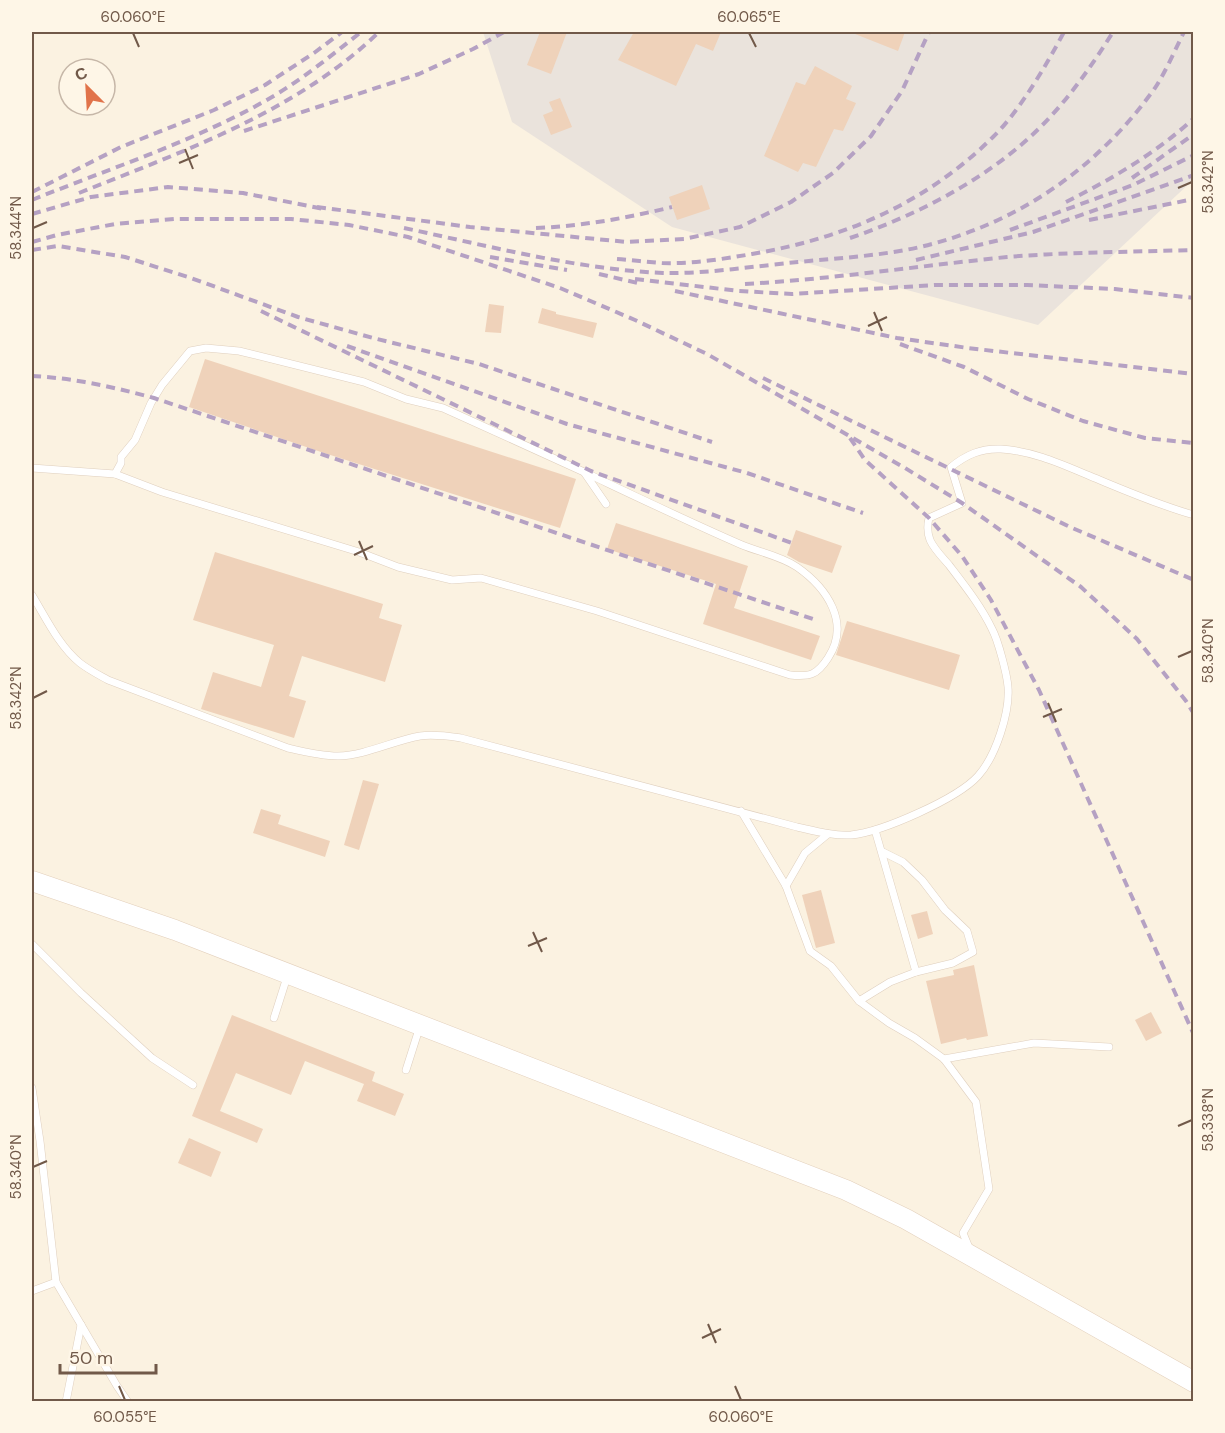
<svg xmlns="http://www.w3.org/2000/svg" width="1225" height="1433" font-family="'DM Sans',sans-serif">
<rect width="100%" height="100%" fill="#fbf2e1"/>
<!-- industrial -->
<polygon fill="#eae3dc" points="483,32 1193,32 1193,180 1038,325 672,227 512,122"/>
<!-- building -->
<g fill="#efd2ba">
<polygon points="540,32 567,32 551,74 527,65"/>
<polygon points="634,32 721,32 713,51 696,44 676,86 618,60"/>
<polygon points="850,32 905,32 898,51"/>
<polygon points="815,66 852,86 846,99 856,103 843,131 834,129 816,167 803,163 798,172 764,156 796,82 805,85"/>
<polygon points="560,98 572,127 551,135 543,115 553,111 549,102"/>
<polygon points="702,185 710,209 677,220 669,197"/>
<polygon points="489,304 504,306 501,333 485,332"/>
<polygon points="542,308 556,312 556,314 597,323 593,338 538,323"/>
<polygon points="205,359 576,479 560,528 321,452 189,407"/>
<polygon points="616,523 748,566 734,608 820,636 811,660 703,624 716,584 607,549"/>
<polygon points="796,530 842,546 832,573 799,562 787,555"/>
<polygon points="215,552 383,604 379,618 402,625 385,682 302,656 289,696 306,701 294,738 201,709 213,672 261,687 274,645 193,620"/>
<polygon points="847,621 960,655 949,690 836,655"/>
<polygon points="363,780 379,784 359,850 344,845"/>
<polygon points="261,809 281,815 278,824 330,841 325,857 253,833"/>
<polygon points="821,890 835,943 816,948 802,895"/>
<polygon points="927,911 933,934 918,939 911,915"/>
<polygon points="974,965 988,1036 967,1040 966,1038 941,1044 926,981 954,975 953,970"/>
<polygon points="1151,1012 1162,1033 1146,1041 1135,1020"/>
<polygon points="232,1015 375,1072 372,1081 404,1094 395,1116 357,1101 364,1084 305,1061 291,1095 236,1073 220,1111 263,1129 257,1143 192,1116"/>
<polygon points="189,1138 221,1152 211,1177 178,1163"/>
</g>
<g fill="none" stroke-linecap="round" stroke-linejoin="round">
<!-- service casing -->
<g stroke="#dfcfbe" stroke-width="8">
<g id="service">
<polyline points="32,468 115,474 121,463 121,457 135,440 151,403 162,385 190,351 206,348 239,351 364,382 406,399 443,408 584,472 606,504"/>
<path d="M 115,474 L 162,492 L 359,552 L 398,567 L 452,580 L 481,578 L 597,611 L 790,675 C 810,677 817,675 828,658 C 851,623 827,588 797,567 C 781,556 759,552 742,545 C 689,522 637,497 584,472"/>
<path d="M 32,595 C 46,618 59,646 80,663 C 89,670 99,675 108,680 L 288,748 C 305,752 321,756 338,756 C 367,755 392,741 420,736 C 434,734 447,736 461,738 L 797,827 C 815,831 833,836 851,835 C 882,832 957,799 978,776 C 996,756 1010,712 1008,687 C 1007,674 998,640 992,629 C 981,606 965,586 949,565 C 943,558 934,549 930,540 C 927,532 927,526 929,518 L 962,503 L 951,467 C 966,455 981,448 1001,449 C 1033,451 1061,464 1090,476 C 1124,490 1158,505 1194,515"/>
<polyline points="741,811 786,886 810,951 831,966 859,1001 889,1023 915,1038 944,1059 976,1102 989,1189 963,1233 970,1250"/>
<polyline points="883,852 903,862 922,880 945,910 967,931 973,952 953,963 916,972"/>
<polyline points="786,886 805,853 828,834"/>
<polyline points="32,944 81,993 152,1058 193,1085"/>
<polyline points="859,1001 890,982 916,972 875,830"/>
<polyline points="274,1018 287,977"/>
<polyline points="944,1059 1034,1043 1109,1047"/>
<polyline points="406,1070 420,1026"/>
<polyline points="32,1088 40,1141 56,1282 32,1291"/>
<polyline points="56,1282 117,1386 128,1402"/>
<polyline points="66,1402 81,1325"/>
</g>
</g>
<!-- secondary casing -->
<g stroke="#e3d0bc" stroke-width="21">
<polyline id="secondary" points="32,881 175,930 846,1190 906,1219 1194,1382"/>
</g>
<!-- service -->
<use href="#service" stroke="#fff" stroke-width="7"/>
<!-- secondary -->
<use href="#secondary" stroke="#fff" stroke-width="20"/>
<!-- rail -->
<g stroke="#b5a1c3" stroke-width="4" stroke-dasharray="9 6" stroke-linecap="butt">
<polyline points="244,131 419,74 473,49 504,32"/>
<polyline points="1132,178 1194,134"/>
<polyline points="32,192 121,147 214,110 265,85 314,53 342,32"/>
<path d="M 79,193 C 184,151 296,112 379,32"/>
<path d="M 32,200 C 111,168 198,140 272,97 C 304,78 332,55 361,32"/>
<path d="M 1066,202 C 1110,180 1158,152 1194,118"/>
<polyline points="317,207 470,227 627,242 684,239 740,227 791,202 833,173 871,136 902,91 929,32"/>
<polyline points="32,214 91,197 168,187 243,193 324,209"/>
<polyline points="1089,220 1194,199"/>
<path d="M 404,228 C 489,246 575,269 663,273 C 705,274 756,266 798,262 C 839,258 880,256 920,247 C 1017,224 1097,169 1155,88 C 1166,71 1175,50 1184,32"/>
<path d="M 536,228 C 583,226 627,218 672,207"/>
<polyline points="1010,230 1133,185 1194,155"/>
<path d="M 850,238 C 923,213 999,173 1051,116 C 1075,90 1094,62 1113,32"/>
<polyline points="32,242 57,235 115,224 174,219 291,219 349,225 408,237 560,288 635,320 707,354 905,468 962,503 1081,587 1137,639 1186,701 1194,714"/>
<polyline points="32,250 58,246 125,257 191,278 298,317 373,338 479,364 712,442"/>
<polyline points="490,257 567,270"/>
<path d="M 617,259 C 632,260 647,262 662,263 C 692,264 723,259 752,254 C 845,238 925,204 993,137 C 1019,112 1047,64 1064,32"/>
<polyline points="916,260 1033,232 1194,175"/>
<polyline points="599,274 642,284"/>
<polyline points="635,279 739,291 792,294 935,285 1027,285 1115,289 1194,298"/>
<path d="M 745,284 C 833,279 919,266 1007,257 C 1069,252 1131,252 1194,250"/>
<polyline points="675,291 897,338 968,348 1194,374"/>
<polyline points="261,311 591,471 792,543"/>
<polyline points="900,344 964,367 1028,399 1083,421 1145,438 1194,443"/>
<polyline points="347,346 567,424 747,473 863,513"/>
<path d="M 32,376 C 74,378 113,387 154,398 L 816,620"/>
<polyline points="763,378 1070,527 1194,580"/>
<polyline points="850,438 865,460 929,518 962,556 991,600 1039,690 1194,1035"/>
</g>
</g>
<!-- ticks -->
<path fill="none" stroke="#715949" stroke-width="2" d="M 133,33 L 139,47M 749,33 L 756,47M 185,149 L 193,169M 179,163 L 198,155M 1178,188 L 1192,182M 33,228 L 47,222M 874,312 L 882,331M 868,326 L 887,317M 359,541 L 367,560M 354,555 L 373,546M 1178,657 L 1192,651M 33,698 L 47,691M 1048,703 L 1056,722M 1043,717 L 1062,709M 533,932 L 542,952M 528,946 L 547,938M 1178,1126 L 1192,1120M 33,1167 L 47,1161M 708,1324 L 716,1343M 702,1338 L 721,1329M 119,1386 L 125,1400M 735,1386 L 741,1400"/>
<!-- border -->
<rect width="1225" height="1433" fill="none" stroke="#fef6e7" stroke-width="66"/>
<!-- north arrow -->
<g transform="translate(87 87) rotate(336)"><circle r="28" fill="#fef6e7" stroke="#c6b7a8" stroke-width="1.5"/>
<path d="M0-4.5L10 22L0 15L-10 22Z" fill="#e1734a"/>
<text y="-9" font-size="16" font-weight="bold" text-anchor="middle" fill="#715949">С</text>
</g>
<!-- scale -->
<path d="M60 1364v9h96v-9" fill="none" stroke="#715949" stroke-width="3"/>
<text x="69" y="1364" font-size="18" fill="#715949" stroke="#fef6e7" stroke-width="4.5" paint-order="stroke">50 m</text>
<rect x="33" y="33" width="1159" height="1367" fill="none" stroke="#715949" stroke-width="2"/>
<g font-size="15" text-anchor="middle" fill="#715949">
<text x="133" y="22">60.060°E</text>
<text x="749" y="22">60.065°E</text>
<text transform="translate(1208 182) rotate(-90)" y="5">58.342°N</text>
<text transform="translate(16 228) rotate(-90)" y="5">58.344°N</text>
<text transform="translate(1208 651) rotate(-90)" y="5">58.340°N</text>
<text transform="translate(16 698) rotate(-90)" y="5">58.342°N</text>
<text transform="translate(1208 1120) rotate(-90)" y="5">58.338°N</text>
<text transform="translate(16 1167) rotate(-90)" y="5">58.340°N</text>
<text x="125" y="1422">60.055°E</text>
<text x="741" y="1422">60.060°E</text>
</g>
</svg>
